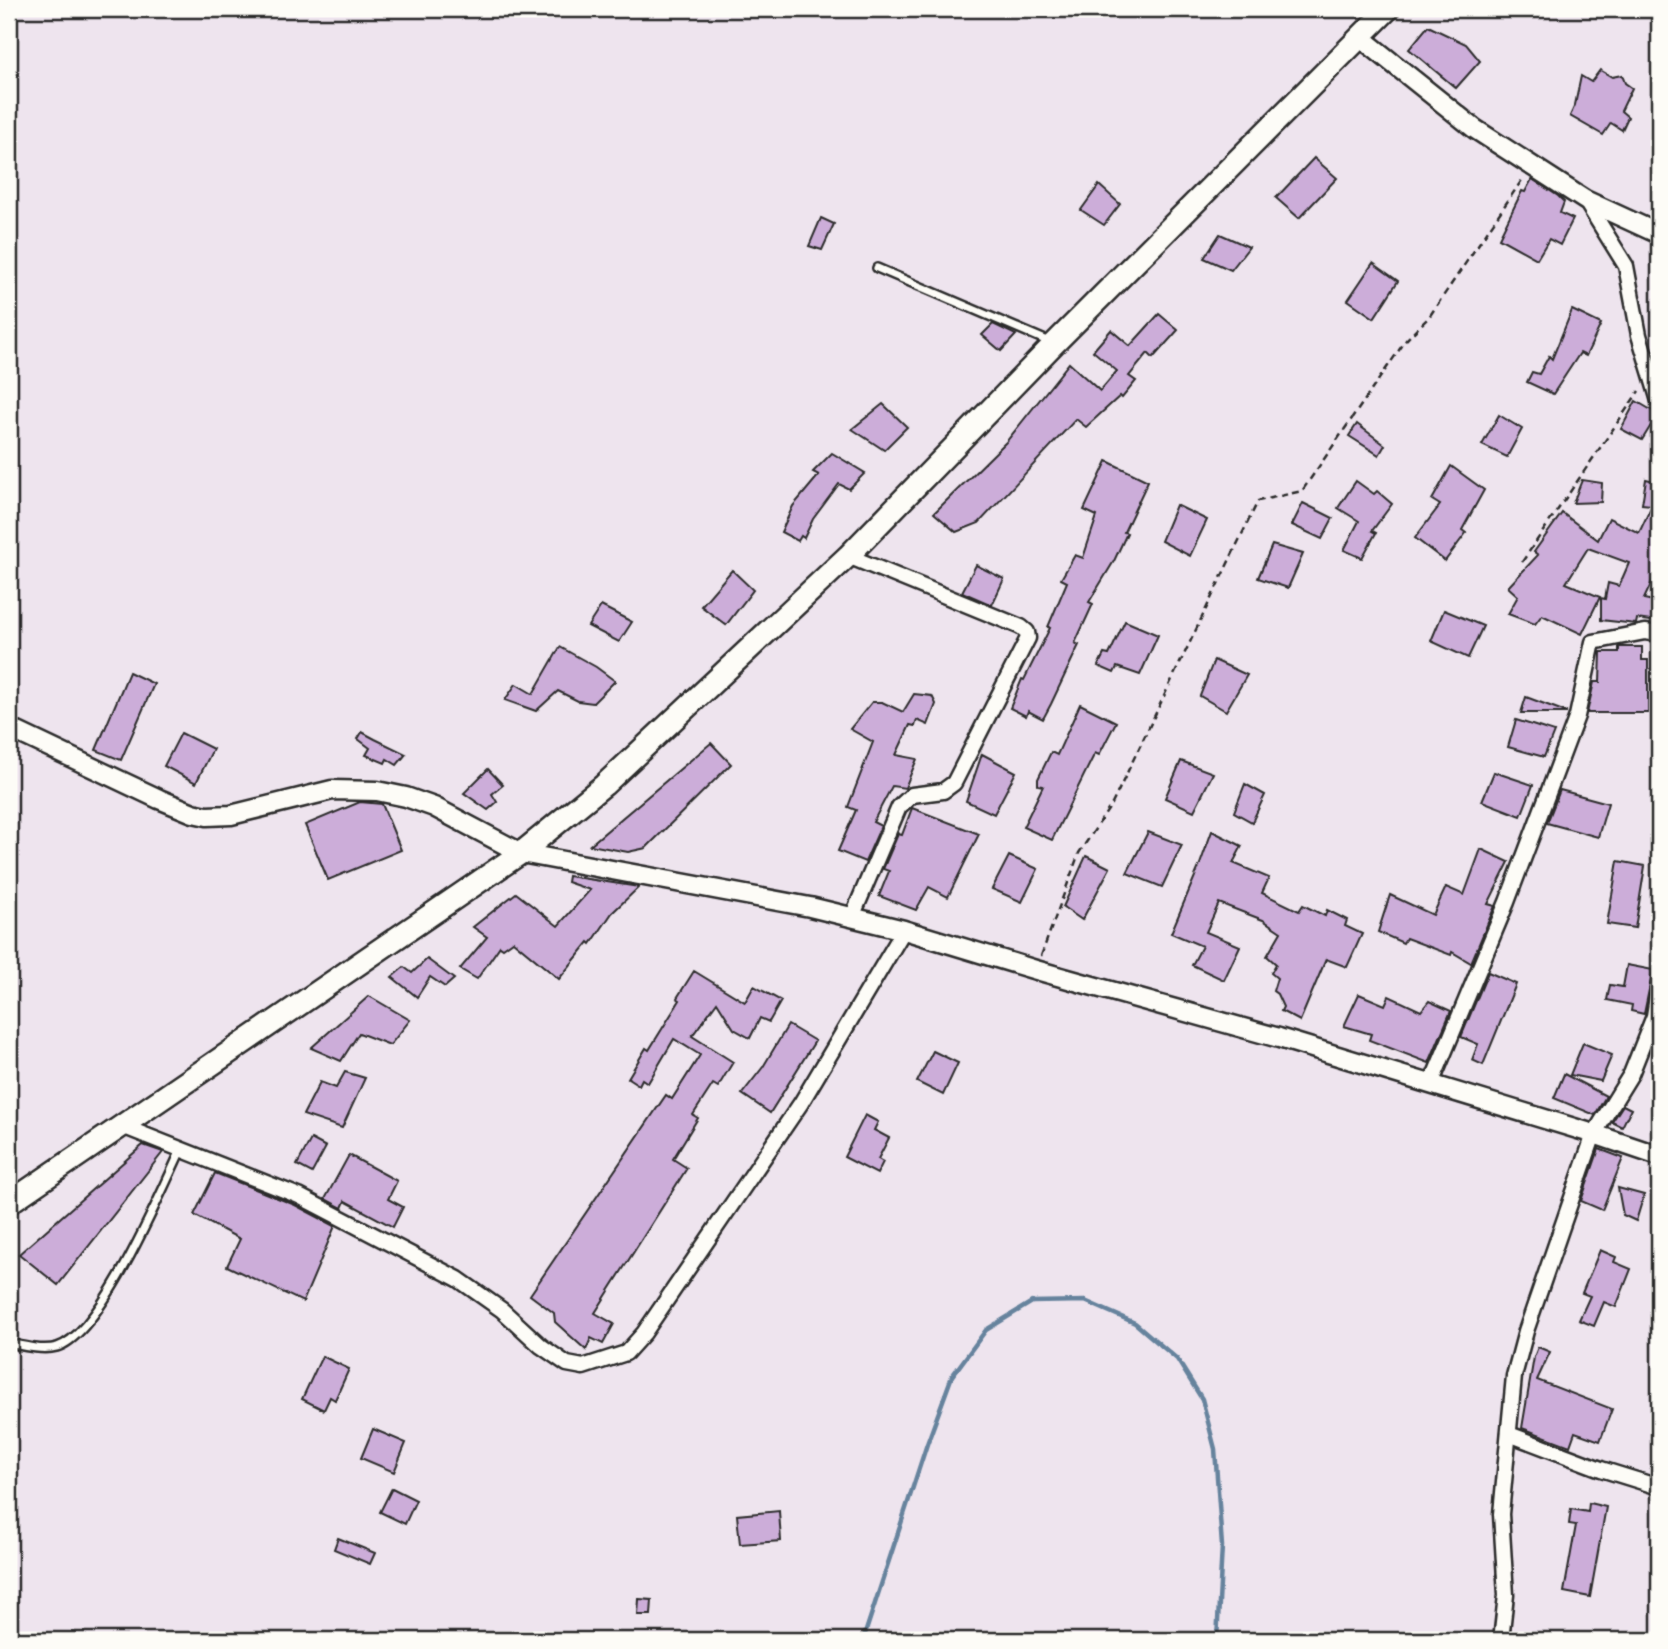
<svg xmlns="http://www.w3.org/2000/svg" width="1668" height="1649" font-family="Kalam,sans-serif">
<rect width="100%" height="100%" fill="#eee4ee"/>
<filter id="ink" filterUnits="userSpaceOnUse"><feTurbulence type="fractalNoise" baseFrequency=".0143" numOctaves="2"/><feDisplacementMap in="SourceGraphic" scale="14" xChannelSelector="R" yChannelSelector="G"/><feConvolveMatrix kernelMatrix="1 2 1 2 8 2 1 2 1" color-interpolation-filters="sRGB"/></filter>
<g filter="url(#ink)">
<g fill="none" stroke-linecap="round" stroke-linejoin="round">
<!-- stream -->
<polyline stroke="#66839d" stroke-width="4.5" points="863,1640 927,1444 952,1376 986,1330 1032,1302 1085,1301 1135,1323 1177,1359 1202,1399 1215,1449 1222,1546 1217,1640"/>
</g>
<!-- building -->
<g fill="#ccadd9" stroke="#2b2b2b" stroke-width="2">
<polygon points="1428,26 1466,44 1480,61 1456,88 1409,49"/>
<polygon points="1600,70 1612,77 1622,75 1625,83 1632,88 1621,111 1628,117 1622,130 1611,123 1603,135 1570,116 1575,105 1581,76 1591,82"/>
<polygon points="1314,158 1337,178 1299,218 1276,198"/>
<polygon points="1532,179 1558,196 1564,202 1560,213 1573,219 1560,245 1549,239 1537,259 1499,238 1522,191 1525,192"/>
<polygon points="1099,185 1120,204 1104,225 1081,210"/>
<polygon points="821,218 834,224 822,250 809,246"/>
<polygon points="1220,234 1249,247 1231,270 1204,258"/>
<polygon points="1373,263 1398,281 1374,318 1348,300"/>
<polygon points="1572,310 1601,324 1586,356 1580,353 1553,394 1527,382 1532,372 1539,374 1549,356 1552,359"/>
<polygon points="1159,314 1178,330 1153,358 1148,353 1129,376 1136,381 1122,398 1120,396 1086,427 1076,419 979,523 956,532 934,513 1006,442 1069,363 1100,391 1117,371 1093,351 1111,330 1130,346"/>
<polygon points="993,324 1016,335 1001,351 982,335"/>
<polygon points="1636,401 1658,414 1642,440 1621,429"/>
<polygon points="883,404 907,427 884,450 852,429"/>
<polygon points="1499,415 1522,429 1507,457 1482,445"/>
<polygon points="1357,424 1385,445 1379,455 1349,436"/>
<polygon points="832,453 865,473 849,489 839,484 813,519 804,538 801,536 798,541 781,532 793,506 819,475 813,472"/>
<polygon points="1107,461 1148,481 1124,532 1127,533 1114,561 1089,602 1093,604 1075,643 1079,645 1051,704 1043,719 1028,711 1026,716 1010,708 1022,679 1024,680 1050,628 1048,627 1067,582 1061,579 1075,555 1083,558 1097,516 1084,510"/>
<polygon points="1451,466 1484,490 1462,530 1466,533 1445,561 1415,538 1440,505 1432,500"/>
<polygon points="1646,479 1659,482 1659,567 1644,599 1659,602 1659,622 1637,619 1636,624 1601,620 1601,598 1605,599 1608,583 1619,586 1629,563 1588,548 1566,583 1600,597 1582,634 1542,615 1535,624 1508,614 1518,596 1508,587 1538,555 1534,552 1562,513 1598,540 1609,518 1639,533 1652,505 1642,504"/>
<polygon points="1582,480 1602,483 1601,502 1573,503"/>
<polygon points="1356,481 1374,494 1377,491 1392,504 1372,531 1376,533 1362,558 1344,550 1359,521 1338,508"/>
<polygon points="1303,503 1333,518 1322,539 1292,525"/>
<polygon points="1176,505 1207,520 1190,556 1161,541"/>
<polygon points="1272,545 1303,554 1288,588 1258,578"/>
<polygon points="976,565 1004,579 992,605 962,592"/>
<polygon points="732,570 753,590 726,625 701,606"/>
<polygon points="601,606 632,622 619,642 588,626"/>
<polygon points="1444,610 1483,626 1468,658 1431,641"/>
<polygon points="1125,621 1158,635 1140,675 1117,667 1114,673 1098,666 1104,654 1109,655"/>
<polygon points="560,647 596,667 615,681 593,703 578,701 558,691 536,711 505,700 516,684 533,694"/>
<polygon points="1619,647 1642,647 1642,660 1648,660 1648,713 1587,713 1594,682 1600,682 1601,652 1619,652"/>
<polygon points="1214,660 1247,675 1226,711 1200,696"/>
<polygon points="129,672 154,684 121,760 96,750"/>
<polygon points="914,694 932,696 936,704 928,725 917,720 915,726 910,725 896,755 917,759 905,788 892,786 873,822 881,826 865,862 838,851 856,810 848,807 873,742 850,729 872,702 882,702 903,712"/>
<polygon points="1526,697 1566,712 1566,713 1521,713"/>
<polygon points="1080,704 1116,722 1099,755 1095,753 1052,840 1023,827 1043,786 1038,785 1038,779 1051,752 1057,755"/>
<polygon points="1516,720 1554,732 1544,757 1508,747"/>
<polygon points="362,732 375,739 406,754 397,765 387,759 385,763 366,755 370,748 358,739"/>
<polygon points="181,733 213,749 196,783 164,766"/>
<polygon points="711,743 731,764 646,848 628,852 590,845"/>
<polygon points="982,754 1016,772 994,814 966,801"/>
<polygon points="1181,761 1213,773 1194,811 1165,798"/>
<polygon points="488,769 503,785 492,794 497,802 488,810 464,793"/>
<polygon points="1494,772 1533,785 1521,816 1482,801"/>
<polygon points="1245,784 1265,795 1252,822 1234,812"/>
<polygon points="1560,790 1608,803 1598,837 1547,823"/>
<polygon points="360,802 382,804 401,850 328,880 305,825"/>
<polygon points="912,808 979,834 948,897 929,887 916,910 879,896 889,871 883,869 898,834 902,835"/>
<polygon points="1212,831 1242,846 1233,863 1269,878 1262,893 1299,911 1303,905 1325,916 1327,910 1347,920 1345,926 1362,934 1347,967 1326,959 1300,1021 1281,1011 1283,1007 1277,994 1273,991 1277,978 1271,973 1276,964 1267,956 1281,932 1263,920 1219,903 1206,932 1240,946 1224,980 1192,965 1202,946 1171,933 1199,867"/>
<polygon points="1148,832 1182,845 1162,887 1127,873"/>
<polygon points="1481,849 1509,862 1488,904 1495,906 1471,963 1452,952 1451,955 1406,938 1403,943 1378,932 1390,895 1433,915 1446,887 1464,895"/>
<polygon points="1009,856 1038,869 1022,902 992,889"/>
<polygon points="1086,856 1110,868 1082,920 1063,907"/>
<polygon points="1618,861 1645,866 1635,928 1607,924"/>
<polygon points="568,876 639,887 612,913 591,944 589,942 559,979 513,941 503,948 500,946 477,979 460,969 487,937 473,927 516,893 558,926 590,890 567,882"/>
<polygon points="427,959 454,979 445,987 430,977 417,997 392,977 404,967 412,973"/>
<polygon points="1627,965 1653,970 1644,1014 1631,1011 1632,1005 1607,1000 1610,985 1623,987"/>
<polygon points="694,971 745,1002 754,986 781,1001 769,1022 760,1018 750,1038 734,1029 717,1002 692,1036 733,1062 718,1087 713,1084 693,1115 698,1118 673,1159 687,1168 595,1313 614,1324 603,1344 591,1338 586,1350 555,1322 554,1313 530,1295 666,1095 672,1099 700,1055 674,1039 648,1083 642,1079 639,1085 628,1078 646,1048 649,1050 680,1000 677,998"/>
<polygon points="1488,972 1516,984 1483,1065 1472,1060 1478,1044 1461,1037"/>
<polygon points="1359,994 1385,1005 1389,996 1421,1011 1429,1001 1451,1011 1429,1063 1369,1040 1371,1034 1344,1026"/>
<polygon points="369,996 410,1020 390,1045 359,1033 341,1061 311,1048"/>
<polygon points="788,1025 815,1041 770,1113 742,1094 763,1067"/>
<polygon points="1583,1043 1612,1055 1601,1081 1570,1075"/>
<polygon points="933,1051 958,1063 943,1095 917,1082"/>
<polygon points="345,1072 365,1078 342,1128 303,1115 320,1082 336,1088"/>
<polygon points="1564,1074 1606,1096 1595,1115 1554,1098"/>
<polygon points="1623,1105 1631,1109 1622,1127 1612,1122"/>
<polygon points="865,1115 878,1122 874,1130 889,1138 878,1159 883,1162 877,1174 844,1157"/>
<polygon points="311,1139 326,1147 312,1173 297,1165"/>
<polygon points="143,1145 163,1152 58,1285 19,1254"/>
<polygon points="1599,1149 1623,1158 1602,1210 1581,1201"/>
<polygon points="349,1155 397,1181 388,1199 403,1207 393,1227 345,1201 342,1208 325,1199"/>
<polygon points="215,1173 295,1205 335,1226 303,1302 227,1266 240,1239 194,1215"/>
<polygon points="1618,1188 1644,1195 1636,1221 1623,1215"/>
<polygon points="1600,1250 1616,1257 1614,1262 1631,1269 1616,1307 1604,1302 1594,1326 1579,1320 1590,1296 1582,1293"/>
<polygon points="1538,1347 1550,1352 1537,1380 1612,1409 1600,1441 1575,1432 1570,1446 1522,1428 1534,1357"/>
<polygon points="322,1356 349,1369 335,1400 330,1397 324,1410 302,1399"/>
<polygon points="373,1429 406,1443 394,1472 361,1458"/>
<polygon points="392,1488 416,1500 405,1524 380,1512"/>
<polygon points="1589,1503 1606,1507 1590,1597 1564,1592 1576,1525 1569,1524 1571,1509 1588,1512"/>
<polygon points="779,1511 781,1541 740,1544 737,1515"/>
<polygon points="338,1538 375,1553 370,1564 334,1549"/>
<polygon points="639,1599 652,1600 651,1615 638,1615"/>
</g>
<g fill="none" stroke-linecap="round" stroke-linejoin="round">
<!-- service casing -->
<g stroke="#2b2b2b" stroke-width="12">
<g id="service">
<polyline points="877,268 1050,342"/>
<path d="M 9,1343 C 23,1346 43,1351 57,1347 C 101,1335 161,1192 181,1150"/>
</g>
</g>
<!-- minor casing -->
<g stroke="#2b2b2b" stroke-width="19">
<g id="minor">
<polyline points="1585,200 1626,266 1639,335 1659,401"/>
<polyline points="848,556 1021,627 1027,632 1028,638 954,783 943,791 912,795 899,807 852,917"/>
<polyline points="1431,1084 1507,902 1577,716 1593,642 1645,632 1659,634"/>
<polyline points="122,1126 299,1196 458,1279 502,1310 541,1346 567,1364 583,1367 626,1353 644,1333 801,1103 904,930"/>
<polyline points="1509,1434 1601,1469 1659,1487"/>
<polyline points="1501,1640 1506,1595 1501,1514 1514,1376 1526,1331 1594,1134 1631,1074 1654,1016 1659,984"/>
</g>
</g>
<!-- tertiary casing -->
<g stroke="#2b2b2b" stroke-width="23">
<g id="tertiary">
<polyline points="1360,37 1475,129 1585,200 1659,234"/>
<polyline points="9,728 159,799 193,813 207,816 231,815 332,790 377,791 406,797 434,807 521,853 810,907 904,930 1036,970 1279,1038 1594,1134 1659,1156"/>
</g>
</g>
<!-- secondary casing -->
<g stroke="#2b2b2b" stroke-width="26">
<polyline id="secondary" points="9,1203 521,853 604,785 848,556 1054,344 1388,9"/>
</g>
<!-- path -->
<g stroke="#2b2b2b" stroke-width="2.5" stroke-dasharray="7 5" stroke-linecap="butt">
<polyline points="1522,562 1639,391"/>
<polyline points="1041,956 1079,853 1112,804 1258,501 1302,491 1406,340 1429,317 1522,180"/>
</g>
<!-- service -->
<use href="#service" stroke="#fdfcf7" stroke-width="7"/>
<!-- minor -->
<use href="#minor" stroke="#fdfcf7" stroke-width="14"/>
<!-- tertiary -->
<use href="#tertiary" stroke="#fdfcf7" stroke-width="18"/>
<!-- secondary -->
<use href="#secondary" stroke="#fdfcf7" stroke-width="21"/>
</g>
</g>
<!-- margin -->
<rect width="1668" height="1649" fill="none" stroke="#fdfcf7" stroke-width="35"/>
<rect x="18" y="18" width="1633" height="1614" fill="none" stroke="#2b2b2b" stroke-width="2.5" filter="url(#ink)"/>
</svg>
